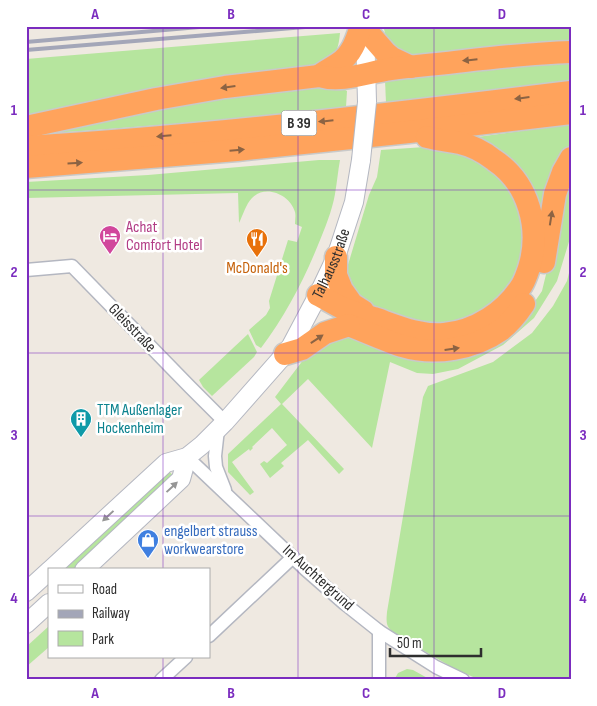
<svg xmlns="http://www.w3.org/2000/svg" width="597" height="706" font-family="'Sofia Sans Condensed',sans-serif">
<rect width="100%" height="100%" fill="#efe9e1"/>
<!-- green -->
<g fill="#b6e59e">
<polygon points="417,26 571,26 571,45 406,57 386,37 384,29"/>
<path d="M 340,33 C 338,53 335,57 318,66 L 26,122 L 26,59 Z"/>
<polygon points="571,59 571,81 386,103 385,80"/>
<path d="M 320,84 L 340,87 L 347,91 L 346,107 C 318,109 291,114 263,117 C 188,123 113,129 38,134 L 103,116 Z"/>
<path d="M 571,124 C 571,131 572,140 571,147 C 570,153 563,160 560,167 C 555,176 551,188 548,199 C 543,224 546,253 536,277 C 529,294 516,310 501,322 C 472,344 436,349 401,339 C 391,336 382,332 373,328 C 360,323 346,318 334,312 L 336,310 C 368,323 402,339 437,340 C 507,341 555,269 534,205 C 530,194 526,183 519,174 C 506,158 488,148 469,140 L 470,138 Z"/>
<polygon points="425,147 453,148 507,178 526,224 517,283 465,324 406,322 360,301 344,278 369,195 377,177 381,150"/>
<path d="M 319,160 L 340,160 C 338,171 337,182 335,194 C 332,211 325,228 318,245 C 303,282 285,316 261,348 L 256,345 L 249,330 L 266,315 L 270,308 L 269,301 L 288,240 L 297,242 L 302,227 L 295,224 C 295,220 296,216 295,212 C 290,195 266,184 252,198 C 246,204 243,215 239,223 L 238,193 L 26,198 L 26,182 L 148,175 Z"/>
<polygon points="571,171 571,235 557,281 534,318 503,345 458,369 433,374 417,373 390,362 372,448 308,379 282,404 344,469 339,474 308,440 281,463 284,466 270,478 260,464 264,461 267,463 287,445 272,428 252,447 253,448 250,451 249,449 232,462 254,492 250,495 228,472 228,454 281,404 275,397 310,351 339,338 354,338 518,326 542,291"/>
<path d="M 571,265 L 571,680 L 480,680 L 455,669 L 397,635 C 386,627 386,625 387,612 L 423,397 L 428,386 L 493,362 L 532,333 L 553,306 L 567,281 Z"/>
<polygon points="248,334 257,352 254,357 212,396 203,387 199,380"/>
<polygon points="166,469 174,476 73,570 56,570"/>
<polygon points="49,626 49,647 26,667 26,647"/>
<polygon points="407,669 413,670 431,680 394,680 398,673"/>
</g>
<g fill="none" stroke-linecap="round" stroke-linejoin="round">
<!-- street casing -->
<g stroke="#b4b7c1" stroke-width="15">
<g id="street">
<polyline points="26,270 72,266 190,387 225,422"/>
<polyline points="218,429 215,456 216,467 225,490"/>
<polyline points="187,457 305,569 345,604 379,631 436,667 463,680"/>
<polyline points="209,636 293,557"/>
<polyline points="161,680 186,657"/>
<polyline points="379,680 379,631"/>
</g>
</g>
<!-- secondary casing -->
<g stroke="#b4b7c1" stroke-width="20">
<g id="secondary">
<polyline points="365,26 367,102"/>
<path id="s1" d="M 50,570 L 166,463 L 187,457 L 202,445 L 225,422 L 285,354 L 291,346 L 318,295 L 336,257 L 354,202 L 361,160"/>
<polyline points="84,570 181,479 187,457"/>
<polyline points="26,592 49,571"/>
<polyline points="26,624 49,603"/>
</g>
</g>
<!-- highway casing -->
<g stroke="#c9c9c9" stroke-width="25">
<g id="highway">
<polyline points="365,29 386,53 392,58 411,67"/>
<path d="M 319,76 C 325,71 332,68 339,63 C 352,54 356,41 361,26"/>
<path d="M 26,127 L 156,99 L 225,87 L 319,76 C 342,83 368,72 391,69 C 415,66 439,64 464,61 C 499,57 535,53 571,52"/>
<path d="M 26,147 C 208,136 390,114 571,92"/>
<polyline points="26,167 237,150 409,132 571,113"/>
<polyline points="336,257 336,275 342,290 352,304 363,311"/>
<polyline points="544,262 555,194 563,172 571,158"/>
<path d="M 318,295 C 326,299 334,304 342,308 C 352,312 363,315 374,318 C 397,326 419,336 444,334 C 476,331 505,312 522,285 C 525,280 527,274 529,268 C 541,229 529,183 494,160 C 484,152 473,146 460,143 C 449,141 438,140 427,137"/>
<path d="M 349,325 C 366,332 384,340 402,346 C 435,356 474,349 501,330 C 510,323 518,313 524,304"/>
<polyline points="285,354 302,349 325,333 349,325"/>
</g>
</g>
<!-- street -->
<use href="#street" stroke="#fff" stroke-width="12"/>
<!-- secondary -->
<use href="#secondary" stroke="#fff" stroke-width="18"/>
<!-- highway -->
<use href="#highway" stroke="#ffa35c" stroke-width="22"/>
<!-- rail -->
<g stroke="#a3a6b8" stroke-width="4">
<polyline points="26,42 211,26"/>
<polyline points="26,50 317,26"/>
</g>
<!-- secondary-bridge casing -->
<g stroke="#b4b7c1" stroke-width="20" stroke-linecap="butt">
<polyline id="secondary-bridge" points="361,160 367,102"/>
</g>
<!-- secondary-bridge -->
<use href="#secondary-bridge" stroke="#fff" stroke-width="18"/>
</g>
<!-- one-way arrows -->
<defs><path id="oneway-solid" d="M-6-.8H1V-3.2L6.5 0L1 3.2V.8H-6Z" transform="scale(1.25)"/></defs>
<g fill="#8c6343">
<use href="#oneway-solid" transform="translate(470 60) rotate(174)"/>
<use href="#oneway-solid" transform="translate(228 87) rotate(172)"/>
<use href="#oneway-solid" transform="translate(522 98) rotate(173)"/>
<use href="#oneway-solid" transform="translate(326 121) rotate(174)"/>
<use href="#oneway-solid" transform="translate(164 136) rotate(175)"/>
<use href="#oneway-solid" transform="translate(237 150) rotate(-5)"/>
<use href="#oneway-solid" transform="translate(75 163) rotate(-4)"/>
<use href="#oneway-solid" transform="translate(551 218) rotate(-81)"/>
<use href="#oneway-solid" transform="translate(317 339) rotate(-34)"/>
<use href="#oneway-solid" transform="translate(452 349) rotate(-8)"/>
</g>
<g fill="#969696">
<use href="#oneway-solid" transform="translate(172 487) rotate(-43)"/>
<use href="#oneway-solid" transform="translate(108 516) rotate(137)"/>
</g>
<!-- grid -->
<path fill="none" stroke="#7b2cbf" stroke-width="1" stroke-opacity="0.55" d="M 163,26 L 163,570M 298,26 L 298,680M 434,26 L 434,680M 26,190 L 571,190M 26,353 L 571,353M 26,516 L 571,516M 163,657 L 163,680"/>
<!-- icons -->
<defs>
<g id="hotel-pin" transform="scale(1.125)"><path d="M0 17L-7.5 6A9.5 9.5 0 1 1 7.5 6Z" fill="#d1479c" stroke="#fff"/><path d="M-6-4.5h1.5V1H6V5H4.5V3h-9V5H-6ZM-4 0a1.8 1.8 0 1 1 3.6 0ZM.5 0V-2.5h3Q6-2.5 6 0Z" fill="#fff"/></g>
<g id="restaurant-pin" transform="scale(1.125)"><path d="M0 17L-7.5 6A9.5 9.5 0 1 1 7.5 6Z" fill="#e8710a" stroke="#fff"/><path d="M-5-6h1v4h1v-4h1v4h1v-4h1v5L-1.5 .5V6h-2V.5L-5-1ZM5-6V6H3V1.5H1.5Q1.5-4 5-6Z" fill="#fff"/></g>
<g id="building-pin" transform="scale(1.125)"><path d="M0 17L-7.5 6A9.5 9.5 0 1 1 7.5 6Z" fill="#0f9aa8" stroke="#fff"/><path d="M-4-6H4V6H1V3H-1V6H-4ZM-2.5-4.3h1.7v1.8h-1.7ZM.8-4.3h1.7v1.8H.8ZM-2.5-1h1.7V.8h-1.7ZM.8-1h1.7V.8H.8Z" fill="#fff"/></g>
<g id="shop-pin" transform="scale(1.125)"><path d="M0 17L-7.5 6A9.5 9.5 0 1 1 7.5 6Z" fill="#3f7fe0" stroke="#fff"/><path d="M-5-2.5h2.3a2.7 3.5 0 0 1 5.4 0H5L5.5 6h-11ZM-1.5-2.5h3a1.5 2.3 0 0 0-3 0Z" fill="#fff"/></g>
</defs>
<g fill-rule="evenodd">
<use href="#hotel-pin" x="110" y="236"/>
<use href="#restaurant-pin" x="257" y="239"/>
<use href="#building-pin" x="81" y="419"/>
<use href="#shop-pin" x="148" y="540"/>
</g>
<g text-anchor="middle" dominant-baseline="central" stroke-width="5" stroke-linejoin="round" paint-order="stroke">
<!-- shield labels -->
<rect fill="#fff" stroke="#6d6d6d" stroke-width="1" x="281.5" y="110.5" width="35" height="25" rx="4"/>
<g font-size="15" font-weight="bold" fill="#2e2e2e">
<text x="299" y="123">B 39</text>
</g>
<!-- hotel labels -->
<g font-size="16" fill="#b23c85" stroke="#fff" text-anchor="start">
<text x="126" y="227">Achat<tspan x="126" dy="18">Comfort Hotel</tspan></text>
</g>
<!-- street labels -->
<g font-size="16" fill="#2e2e2e" stroke="#fff">
<text stroke="none"><textPath href="#s1" startOffset="424">Talhausstraße</textPath></text>
<text transform="translate(132 328) rotate(46)">Gleisstraße</text>
<text transform="translate(318 578) rotate(42)">Im Auchtergrund</text>
</g>
<!-- food labels -->
<g font-size="16" fill="#c56008" stroke="#fff">
<text x="257" y="268">McDonald's</text>
</g>
<!-- culture labels -->
<g font-size="16" fill="#0d838f" stroke="#fff" text-anchor="start">
<text x="97" y="410">TTM Außenlager<tspan x="97" dy="18">Hockenheim</tspan></text>
</g>
<!-- shop labels -->
<g font-size="16" fill="#366cbe" stroke="#fff" text-anchor="start">
<text x="164" y="531">engelbert strauss<tspan x="164" dy="18">workwearstore</tspan></text>
</g>
</g>
<!-- border -->
<rect width="597" height="706" fill="none" stroke="#ffffff" stroke-width="55"/>
<!-- legend -->
<rect x="48" y="568" width="162" height="90" fill="#ffffff" stroke="#ababab"/>
<rect x="58" y="585" width="25" height="8" fill="#ffffff" stroke="#ababab"/>
<text x="92" y="594" font-size="15" fill="#2e2e2e">Road</text>
<rect x="58" y="610" width="25" height="8" fill="#a3a6b8" stroke="#ababab"/>
<text x="92" y="618" font-size="15" fill="#2e2e2e">Railway</text>
<rect x="58" y="631" width="25" height="15" fill="#b6e59e" stroke="#ababab"/>
<text x="92" y="644" font-size="15" fill="#2e2e2e">Park</text>
<!-- scale -->
<path d="M390 648v8h91v-8" fill="none" stroke="#2e2e2e" stroke-width="2.5"/>
<text x="397" y="648" font-size="15" fill="#2e2e2e" stroke="#ffffff" stroke-width="4" paint-order="stroke">50 m</text>
<rect x="28" y="28" width="542" height="650" fill="none" stroke="#7b2cbf" stroke-width="2"/>
<g font-size="16" text-anchor="middle" font-weight="bold" fill="#7b2cbf">
<text x="95" y="19">A</text>
<text x="231" y="19">B</text>
<text x="366" y="19">C</text>
<text x="502" y="19">D</text>
<text x="14" y="115">1</text>
<text x="583" y="115">1</text>
<text x="14" y="277">2</text>
<text x="583" y="277">2</text>
<text x="14" y="440">3</text>
<text x="583" y="440">3</text>
<text x="14" y="603">4</text>
<text x="583" y="603">4</text>
<text x="95" y="698">A</text>
<text x="231" y="698">B</text>
<text x="366" y="698">C</text>
<text x="502" y="698">D</text>
</g>
</svg>
